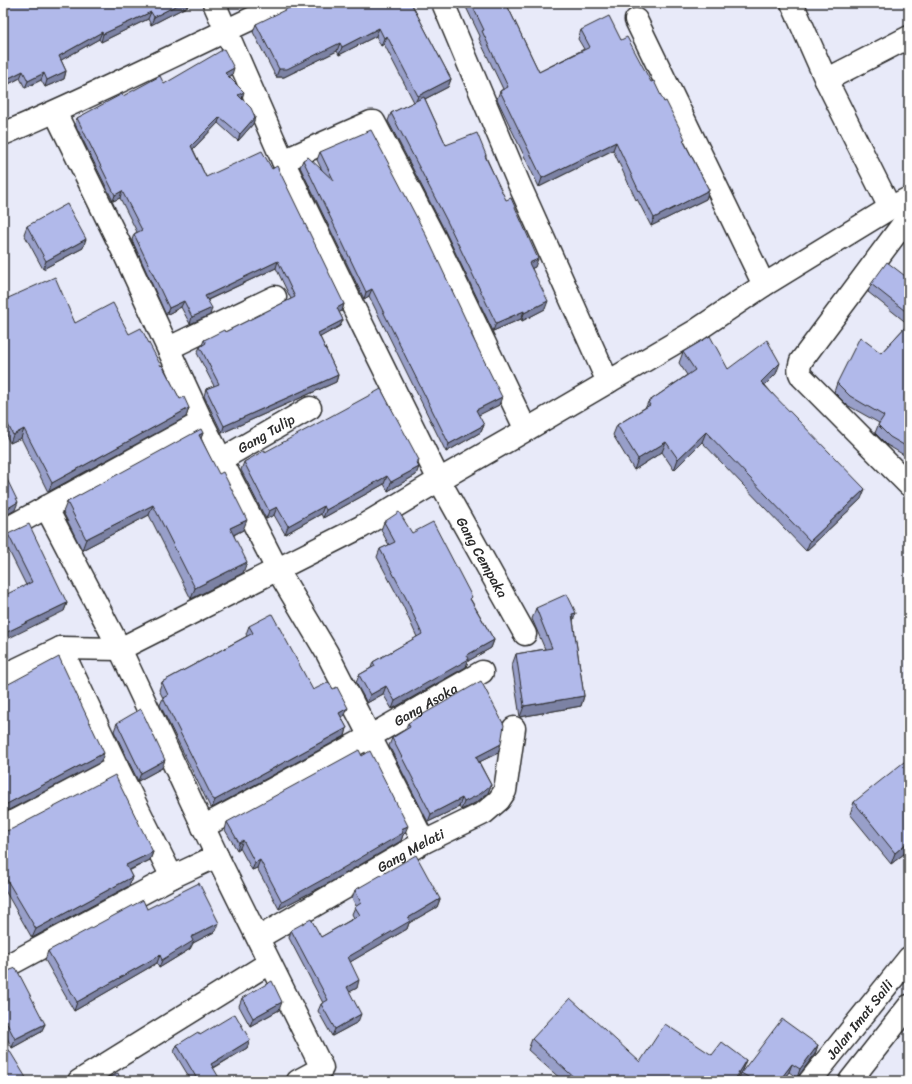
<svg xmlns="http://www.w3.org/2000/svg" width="912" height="1084" font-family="Sriracha,sans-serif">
<rect width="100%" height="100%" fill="#e8eaf9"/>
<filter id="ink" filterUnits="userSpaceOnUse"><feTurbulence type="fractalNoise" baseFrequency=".025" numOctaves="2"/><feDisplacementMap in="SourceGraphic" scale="8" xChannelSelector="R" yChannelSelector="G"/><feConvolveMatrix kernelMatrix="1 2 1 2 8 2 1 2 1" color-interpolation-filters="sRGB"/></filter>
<g filter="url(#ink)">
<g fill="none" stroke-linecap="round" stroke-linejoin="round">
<!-- minor casing -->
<g stroke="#2b2b2b" stroke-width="25">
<g id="minor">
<path id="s1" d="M 214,3 L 283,161 L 353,306 L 439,480 L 525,634"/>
<polyline points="443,3 519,184 608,382"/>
<polyline points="792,3 826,80 890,208"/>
<polyline points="636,20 764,285"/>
<polyline points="826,80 909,37"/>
<polyline points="55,112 125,255 202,422 277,569 327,653 424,842"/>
<path d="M 3,134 C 99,94 191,46 285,3"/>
<polyline points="283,161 371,122 374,122 434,237 526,430"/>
<path d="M 909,216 L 801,361 C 799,368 798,371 802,377 L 909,485"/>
<polyline points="169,348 275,297"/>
<path id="s2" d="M 222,459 L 310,408"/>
<polyline points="46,507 120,649"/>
<polyline points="3,531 202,422"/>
<polyline points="61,648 117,767 172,877"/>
<polyline points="3,676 61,648 120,649"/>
<polyline points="3,827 117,767"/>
<path id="s3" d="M 203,827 L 369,737 L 482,672"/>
<path id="s4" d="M 258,938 L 424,842 L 484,813 L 499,800 L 505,791 L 514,728"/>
<polyline points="3,968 172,877 217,856"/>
<polyline points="79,1081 269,963"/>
<polyline points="298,1081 322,1068 217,856 120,649 361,527 439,480 526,430 697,330 764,285 890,208 909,198"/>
</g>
</g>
<!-- secondary casing -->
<g stroke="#2b2b2b" stroke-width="25">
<g id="secondary">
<path id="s5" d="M 810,1081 L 909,958"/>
<polyline points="850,1081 909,1006"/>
</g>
</g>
<!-- minor -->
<use href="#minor" stroke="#fff" stroke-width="22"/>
<!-- secondary -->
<use href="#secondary" stroke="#fff" stroke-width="22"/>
</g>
<!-- wall -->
<g fill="#989fc9" stroke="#2b2b2b">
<polygon points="3,3 188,6 151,25 148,19 101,42 99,39 61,60 66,71 64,79 45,87 41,80 25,88 20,78 3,87"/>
<polygon points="411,3 451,79 448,87 425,99 446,145 486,155 486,157 535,267 532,268 545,309 522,321 521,319 493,331 445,231 388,121 391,113 414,102 384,44 381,46 376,36 339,55 337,51 284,77 276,77 253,32 256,24"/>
<polygon points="464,3 506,3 539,72 584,49 578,39 581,30 621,40 664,102 709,190 706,199 651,226 637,199 636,200 613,150 539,187 497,99 500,91 503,89 479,39 480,36"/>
<polygon points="232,75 228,77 241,99 255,117 253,124 238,141 218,123 193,149 206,177 344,304 342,311 339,312 343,320 340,326 320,337 338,375 336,382 222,433 204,396 206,389 214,386 197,353 200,347 202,345 204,340 225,332 291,299 276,268 208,300 210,315 190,324 181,307 166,315 132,240 134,234 137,232 120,198 113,201 75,124 77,118 123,96 164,84"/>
<polygon points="320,152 472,333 472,335 499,405 478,415 484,425 481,432 446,452 369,296 364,299 300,167 303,160 322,170 317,160"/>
<polygon points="27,226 83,248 43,269 24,234"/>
<polygon points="909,279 909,458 887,445 875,433 879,423 847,405 834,392 837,383 881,353 908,324 868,292 871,284"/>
<polygon points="3,293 6,299 75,323 129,334 161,366 180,399 189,408 186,417 48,492 21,438 10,443 3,429"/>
<polygon points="683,352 728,369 776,374 765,385 861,499 806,551 702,442 674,470 662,452 634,470 613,435 617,425 646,407 648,402 687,375 679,363"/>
<polygon points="203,433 201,438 243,530 234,535 243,573 191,599 149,515 82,550 63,512 67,502"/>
<polygon points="265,452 419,460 418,464 416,475 388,491 384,484 323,518 321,514 285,534 274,515 266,519 241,470 244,462"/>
<polygon points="384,522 412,533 471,600 494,640 491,648 468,661 466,667 392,709 383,694 367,703 356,683 359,675 371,668 373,662 417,637 403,606 377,557 380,549 389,545 381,530"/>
<polygon points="8,534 67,603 64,611 26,585 5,543"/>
<polygon points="536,608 576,613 573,620 584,696 581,706 520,717 512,665 516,654 545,649 532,619"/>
<polygon points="249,626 313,690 345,715 341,717 347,728 345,736 212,808 210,807 160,705 163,698 159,690 162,682 247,636 246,634"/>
<polygon points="117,723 162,768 138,781 114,731"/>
<polygon points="408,723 498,753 479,762 491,785 488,793 477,802 461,810 459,807 428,822 389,746 392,738 405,730"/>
<polygon points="854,802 909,850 891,864 850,814"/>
<polygon points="227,822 405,833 403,835 401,841 329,883 279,909 257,868 252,870 240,848 237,850 225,830"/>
<polygon points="3,830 6,831 153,852 150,860 129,871 132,877 129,886 32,938 3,887"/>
<polygon points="355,890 440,899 437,907 409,923 407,929 350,962 357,988 349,992 358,1022 332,1036 318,1011 321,1004 323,1003 289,938 291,930 321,937 354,918 352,914 355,907 356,906 352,898"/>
<polygon points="147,909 216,931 193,943 190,949 159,968 157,963 74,1011 45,960 48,951"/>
<polygon points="3,971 45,1024 41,1032 12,1048 3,1030"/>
<polygon points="242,998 279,1010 250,1026 239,1006"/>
<polygon points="200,1035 250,1040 247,1048 214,1068 191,1080 174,1052 177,1045"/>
<polygon points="532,1039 640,1062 712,1055 746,1060 742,1070 735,1081 563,1081 528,1050"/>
<polygon points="818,1045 815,1054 797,1078 789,1072 782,1081 738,1081 741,1073"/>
</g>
<!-- shaded-wall -->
<g fill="#7c82a4" stroke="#2b2b2b">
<polygon points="181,3 189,3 188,6 151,25 154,17"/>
<polygon points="151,12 148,19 101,42 103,34"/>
<polygon points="379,28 376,36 339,55 342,47"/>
<polygon points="102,32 99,39 56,63 59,56"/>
<polygon points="387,36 384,44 381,46 384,38"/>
<polygon points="340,43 337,51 284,77 276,77 279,69"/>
<polygon points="234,68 232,75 223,80 225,73"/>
<polygon points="23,71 20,78 3,87 3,81"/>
<polygon points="66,71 64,79 45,87 47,80"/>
<polygon points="44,73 41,80 25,88 28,81"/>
<polygon points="451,79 448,87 415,104 418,96"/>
<polygon points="244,92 242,99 238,95"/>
<polygon points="220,117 218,123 189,153 191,146"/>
<polygon points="255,117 253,124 238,141 240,134"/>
<polygon points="616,142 613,150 539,187 542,178"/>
<polygon points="709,190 706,199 651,226 654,218"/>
<polygon points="122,191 120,198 113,201 115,195"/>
<polygon points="86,239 83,248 43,269 46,261"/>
<polygon points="538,259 535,267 526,271 529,263"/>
<polygon points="278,261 276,268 203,302 205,296"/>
<polygon points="372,289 369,296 364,299 366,292"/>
<polygon points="184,301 181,307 166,315 169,308"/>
<polygon points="548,301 545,309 522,321 524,313"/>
<polygon points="344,304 342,311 334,315 337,308"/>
<polygon points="212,308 210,315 190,324 192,317"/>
<polygon points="524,311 521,319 493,331 496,323"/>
<polygon points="343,320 340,326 315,340 318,333"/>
<polygon points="780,363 776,374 758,392 761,382"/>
<polygon points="338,375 336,382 222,433 224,426"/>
<polygon points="502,397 499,405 473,418 476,410"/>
<polygon points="189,408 186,417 48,492 52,483"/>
<polygon points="484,425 481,432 446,452 449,444"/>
<polygon points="24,429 21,438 10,443 13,435"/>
<polygon points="706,432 702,442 674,470 678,459"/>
<polygon points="203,433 199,443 199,435"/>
<polygon points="666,442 662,452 634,470 638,459"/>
<polygon points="419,467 416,475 388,491 391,482"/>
<polygon points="387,476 384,484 323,518 326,510"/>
<polygon points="865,489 861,499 806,551 810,541"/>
<polygon points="18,502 15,510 3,517 3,511"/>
<polygon points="153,505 149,515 82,550 86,539"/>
<polygon points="324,506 321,514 285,534 288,526"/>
<polygon points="277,507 274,515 266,519 269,511"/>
<polygon points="247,520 243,530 227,538 230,528"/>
<polygon points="247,562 243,573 191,599 195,588"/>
<polygon points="67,603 64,611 3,641 3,634"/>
<polygon points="576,613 572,623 572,614"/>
<polygon points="494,640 491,648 468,661 466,667 392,709 395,701 467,655"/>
<polygon points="386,686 383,694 367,703 370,695"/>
<polygon points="584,696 581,706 520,717 524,706"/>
<polygon points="348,708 345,715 336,720 339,713"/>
<polygon points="347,728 345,736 212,808 215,800"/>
<polygon points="501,744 498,753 473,765 476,757"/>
<polygon points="104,753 101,762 3,813 3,806"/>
<polygon points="165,760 162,768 138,781 141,773"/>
<polygon points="491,785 488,793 477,802 461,810 464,802"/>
<polygon points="462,798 459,807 428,822 431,814"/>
<polygon points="408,826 405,833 403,835 401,841 329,883 279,909 282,902 401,829"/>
<polygon points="243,840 240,848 237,850 239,843"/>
<polygon points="909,841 909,850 891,864 895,853"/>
<polygon points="153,852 150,860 123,873 126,865"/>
<polygon points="260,860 257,868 252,870 255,863"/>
<polygon points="132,877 129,886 32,938 36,929"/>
<polygon points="440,899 437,907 409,923 407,929 345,965 348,957 408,918"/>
<polygon points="219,923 216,931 193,943 190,949 159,968 162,960 191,937"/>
<polygon points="160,955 157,963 74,1011 77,1002"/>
<polygon points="359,980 357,988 344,995 347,987"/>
<polygon points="282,1002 279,1010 250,1026 253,1018"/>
<polygon points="361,1014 358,1022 332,1036 335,1029"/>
<polygon points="45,1024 41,1032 12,1048 15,1039"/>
<polygon points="250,1040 247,1048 208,1071 211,1064"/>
<polygon points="818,1045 815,1054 797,1078 800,1069"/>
<polygon points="746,1060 742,1070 735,1081 733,1081"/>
<polygon points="792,1064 789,1072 782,1081 779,1081"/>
</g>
<!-- building -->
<g fill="#b1b9ea" stroke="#2b2b2b">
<polygon points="3,3 181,3 154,17 151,12 103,34 102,32 59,56 66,71 47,80 44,73 28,81 23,71 3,81"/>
<polygon points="296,3 411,3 451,79 418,96 387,36 384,38 379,28 342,47 340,43 287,69 279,69 256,24 293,6"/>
<polygon points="471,3 506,3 539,72 590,47 581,30 609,16 621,40 627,37 651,82 654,81 664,102 666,101 685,139 683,140 709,190 654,218 640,190 639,191 616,142 542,178 500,91 508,87 482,31 484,30"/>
<polygon points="224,49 234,68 225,73 244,92 238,95 251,108 255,117 240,134 220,117 191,146 206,177 262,151 272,169 277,166 344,304 337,308 343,320 318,333 338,375 224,426 206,389 219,384 200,347 206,343 204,340 224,330 225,332 295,297 278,261 205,296 212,308 192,317 184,301 169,308 134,234 142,230 122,191 115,195 77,118 122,94 123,96 160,76 164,84"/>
<polygon points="424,97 446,145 477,133 486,155 485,156 506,200 511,198 538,259 529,263 548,301 524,313 524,311 496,323 448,223 391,113"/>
<polygon points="371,130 426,235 472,333 471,334 502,397 476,410 484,425 449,444 372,289 366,292 303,160 308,157 334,181 320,152"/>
<polygon points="67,204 86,239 46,261 27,226"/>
<polygon points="887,262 909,279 909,314 871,284"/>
<polygon points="55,277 75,323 113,303 129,334 141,328 161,366 162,365 180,399 184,397 189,408 52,483 24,429 13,435 3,414 3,293 6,299"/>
<polygon points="909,323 909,448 890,437 878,425 884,416 850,396 837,383 860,337 881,353"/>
<polygon points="710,336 728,369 767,340 780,363 761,382 865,489 810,541 706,432 678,459 666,442 638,459 617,425 650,405 648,402 695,370 683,352"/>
<polygon points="381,389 419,460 416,462 419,467 391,482 387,476 326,510 324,506 288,526 277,507 269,511 244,462 265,450 265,452"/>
<polygon points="201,429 203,433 199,435 219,474 223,472 247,520 230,528 247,562 195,588 153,505 86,539 67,502"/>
<polygon points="3,471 18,502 3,511"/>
<polygon points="399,512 412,533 433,522 472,597 470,599 494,640 467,655 469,659 395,701 386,686 370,695 359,675 375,666 373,662 422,634 406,598 380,549 395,542 384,522"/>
<polygon points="29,524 67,603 3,634 3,596 32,582 8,534"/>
<polygon points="567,594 576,613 572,614 584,696 524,706 516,654 552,648 536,608"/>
<polygon points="272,614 313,690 329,682 333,689 337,687 348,708 339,713 347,728 215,800 213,799 163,698 168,695 162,682 253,633 249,626"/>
<polygon points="59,657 104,753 3,806 3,687"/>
<polygon points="481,681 504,725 501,744 476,757 491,785 480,794 464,802 462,798 431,814 392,738 410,727 408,723"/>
<polygon points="141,709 165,760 141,773 117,723"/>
<polygon points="359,750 362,756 370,751 408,826 401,829 403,833 331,875 282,902 260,860 255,863 243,840 239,843 227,822"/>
<polygon points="909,758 909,841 895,853 854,802"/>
<polygon points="115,775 153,852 126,865 132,877 36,929 4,875 3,876 3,830 6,831 12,829"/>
<polygon points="416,855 440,899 408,918 410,921 348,957 359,980 347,987 361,1014 335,1029 321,1004 328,1000 291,930 311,919 321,937 360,915 355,907 361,903 355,890"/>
<polygon points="199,883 219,923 191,937 193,941 162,960 160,955 77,1002 48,951 143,900 147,909"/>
<polygon points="16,968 45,1024 15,1039 3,1016 3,971 5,972"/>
<polygon points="272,981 282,1002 253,1018 242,998"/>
<polygon points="570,998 640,1062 665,1024 712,1055 722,1042 746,1060 733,1081 578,1081 532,1039"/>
<polygon points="235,1014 250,1040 211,1064 221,1081 189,1081 196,1077 177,1045 198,1032 200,1035"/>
<polygon points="782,1019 818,1045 800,1069 792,1064 779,1081 755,1081 741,1073"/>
<polygon points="3,1040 28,1081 3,1081"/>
<polygon points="118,1073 121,1081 102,1081"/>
</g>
</g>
<g text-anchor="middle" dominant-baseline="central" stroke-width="3.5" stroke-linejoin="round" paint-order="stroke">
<!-- street labels -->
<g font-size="14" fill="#2b2b2b" stroke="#fff">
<text stroke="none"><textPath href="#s2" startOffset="51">Gang Tulip</textPath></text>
<text stroke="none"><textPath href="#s1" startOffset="616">Gang Cempaka</textPath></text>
<text stroke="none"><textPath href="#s3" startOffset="254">Gang Asoka</textPath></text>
<text stroke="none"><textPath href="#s4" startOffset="176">Gang Melati</textPath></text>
<text stroke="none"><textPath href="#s5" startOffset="79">Jalan Imat Saili</textPath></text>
</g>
</g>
<!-- margin -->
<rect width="912" height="1084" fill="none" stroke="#fff" stroke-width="16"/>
<rect x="8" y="8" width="896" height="1068" fill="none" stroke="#2b2b2b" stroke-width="1.5" filter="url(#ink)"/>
</svg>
